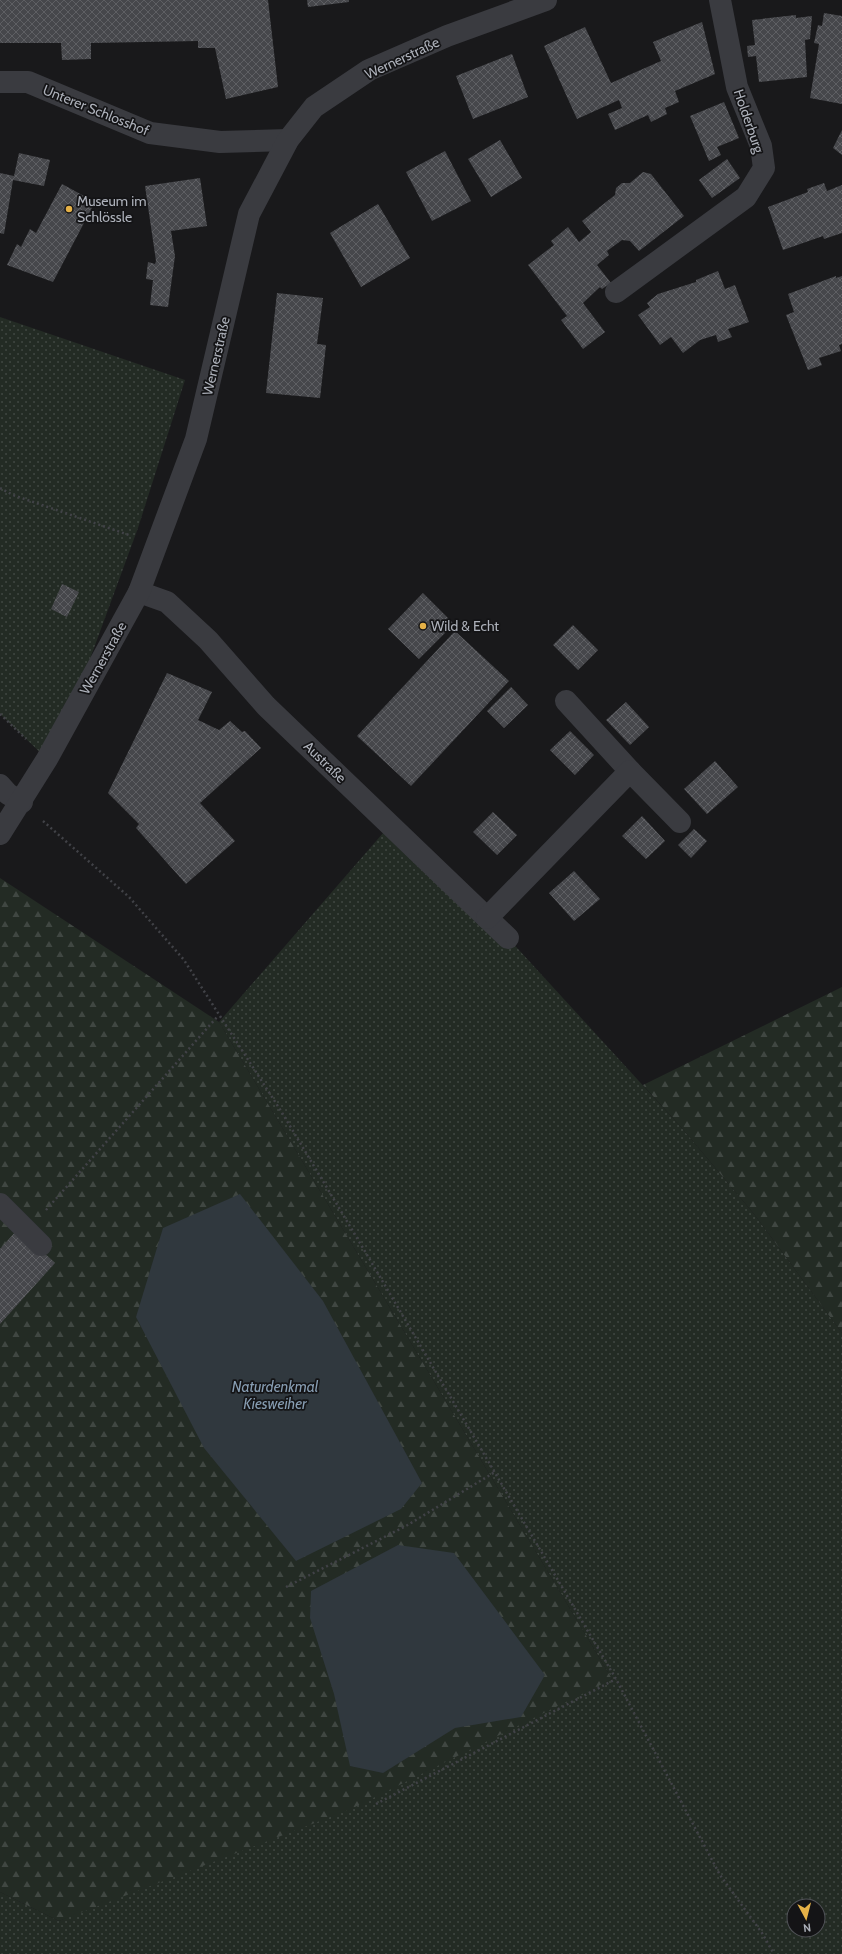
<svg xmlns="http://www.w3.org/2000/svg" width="842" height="1954" font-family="Cabin,sans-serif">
<defs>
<pattern id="grass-dots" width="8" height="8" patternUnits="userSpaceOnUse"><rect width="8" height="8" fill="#232b24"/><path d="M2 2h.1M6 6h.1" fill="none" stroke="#404742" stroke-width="1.8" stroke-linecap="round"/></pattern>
<pattern id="forest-firs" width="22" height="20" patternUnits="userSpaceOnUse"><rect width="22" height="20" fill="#232b24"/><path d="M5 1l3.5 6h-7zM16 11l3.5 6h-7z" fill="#404742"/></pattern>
<pattern id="building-cross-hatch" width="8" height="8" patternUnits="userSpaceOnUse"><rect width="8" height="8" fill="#46474b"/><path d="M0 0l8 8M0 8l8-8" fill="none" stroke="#5e5f63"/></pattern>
</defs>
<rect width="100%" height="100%" fill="#19191b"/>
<!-- grass -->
<g fill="url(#grass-dots)" fill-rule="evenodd">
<polygon points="0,317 185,380 138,528 65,727 47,759 0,714"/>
<path d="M 390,825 L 508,938 L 681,1127 L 754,1214 L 842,1333 L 842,1954 L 0,1954 L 0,1892 L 59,1921 L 612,1679 L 219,1022 ZM 794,1906 L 818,1906 L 818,1930 L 794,1930 Z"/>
</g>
<!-- forest -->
<g fill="url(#forest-firs)">
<polygon points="0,878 219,1022 612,1679 351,1809 59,1921 0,1892"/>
<polygon points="842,987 842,1333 754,1214 681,1127 643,1085"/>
</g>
<!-- water -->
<g fill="#30383e">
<polygon points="240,1194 323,1301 422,1483 401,1509 296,1561 204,1448 136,1317 163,1228"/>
<polygon points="398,1545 454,1553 545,1675 521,1717 455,1728 383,1773 350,1766 334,1694 310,1618 311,1591"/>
</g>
<!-- building -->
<g fill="url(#building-cross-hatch)">
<polygon points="0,0 268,0 278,87 226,99 215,48 198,48 198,41 91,43 91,59 62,60 61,43 0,43"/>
<polygon points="307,0 349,0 349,2 308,7"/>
<polygon points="824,13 842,16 842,104 810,98 819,44 814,43 818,25 822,26"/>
<polygon points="796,15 796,18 812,16 810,39 805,40 807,77 759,82 756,56 748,57 747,46 755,45 752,20"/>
<polygon points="702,22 715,74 675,91 679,102 665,108 667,114 651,122 648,115 615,130 608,114 622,108 619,100 577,119 544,46 585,27 611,83 661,61 653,42"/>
<polygon points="512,54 528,97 473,119 456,76"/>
<polygon points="724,102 739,138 717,147 721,155 709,161 690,116"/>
<polygon points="842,130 842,155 833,148"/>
<polygon points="500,140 522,178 491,197 468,159"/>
<polygon points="445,151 471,201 432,221 406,172"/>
<polygon points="19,153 50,160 44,186 13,180 4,234 0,233 0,173 14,176"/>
<polygon points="727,159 740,178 712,198 699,180"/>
<polygon points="643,172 651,174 684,216 639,251 630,241 622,240 607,251 609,255 597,265 611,283 602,289 600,287 583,303 605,332 583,349 561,320 567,316 528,265 554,245 551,241 568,227 579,242 591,232 582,221 615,195 616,188 622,183 630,183"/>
<polygon points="200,178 207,226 171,231 175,256 168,307 150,305 153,280 146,279 148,262 155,264 156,261 145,186"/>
<polygon points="824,183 827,191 842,185 842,233 824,239 823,236 783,250 768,207 808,192 807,189"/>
<polygon points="62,184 95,202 53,282 7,265 17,244 21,247 30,229 36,233"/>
<polygon points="378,204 410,258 361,287 330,233"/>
<polygon points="718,271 725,289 735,285 749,322 728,329 732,337 718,342 716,335 700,340 683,353 671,337 660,345 638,315 650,307 647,303 658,294 696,282 696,280"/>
<polygon points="836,276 836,278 842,276 842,344 839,345 841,351 819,358 822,365 808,370 786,315 794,312 788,294"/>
<polygon points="277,293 323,298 317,344 326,345 320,398 266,393"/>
<polygon points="62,584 79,592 67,617 51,609"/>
<polygon points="423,593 454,624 419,659 388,629"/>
<polygon points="573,625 598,650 578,670 553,645"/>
<polygon points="455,631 509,681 411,786 357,736"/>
<polygon points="167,673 212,692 198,720 219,730 230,721 242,732 245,731 261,748 200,803 235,841 186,884 136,828 139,824 108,793"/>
<polygon points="511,687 528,705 504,728 487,711"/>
<polygon points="626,702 649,727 630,745 606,720"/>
<polygon points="570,731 594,755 575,775 550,750"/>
<polygon points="715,761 738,787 707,814 684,789"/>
<polygon points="493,812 517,835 497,855 473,832"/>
<polygon points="642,816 665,841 646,859 622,836"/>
<polygon points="694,829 707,841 691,858 678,845"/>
<polygon points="574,871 600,899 574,921 549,893"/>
<polygon points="18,1229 55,1263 0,1324 0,1249"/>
</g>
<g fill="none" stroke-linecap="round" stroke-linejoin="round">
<!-- path -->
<g stroke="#414247" stroke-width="2.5" stroke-dasharray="2 3" stroke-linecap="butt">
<polyline points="0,488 13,495 129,535"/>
<polyline points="0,714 26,739"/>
<polyline points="43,821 129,897 184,960 281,1111 363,1248 616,1679 720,1875 762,1933 774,1954"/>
<polyline points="46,1210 218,1016"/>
<polyline points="286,1587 406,1526 495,1472"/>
<polyline points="376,1804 616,1679"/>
</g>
<!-- minor -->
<g stroke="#3a3b40" stroke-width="22">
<polyline points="0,82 28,82 150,133 220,142 288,140"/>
<polyline points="616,292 746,197 764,168 761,146 737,87 720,0"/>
<polyline points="139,592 167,602 208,640 266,706 508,938"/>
<polyline points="566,701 630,771"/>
<polyline points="0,785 8,794 22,802"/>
<polyline points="0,834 47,759 139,592 196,439 249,214 288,140 314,107 369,70 447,36 546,0"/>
<polyline points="487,918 630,771 680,822"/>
<polyline points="0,1204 41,1245"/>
</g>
</g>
<!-- markers -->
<g fill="#e5b147" stroke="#141416" stroke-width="1.5">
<circle cx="69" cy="209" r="4"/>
<circle cx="423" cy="626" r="4"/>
</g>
<g text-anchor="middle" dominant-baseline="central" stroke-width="3.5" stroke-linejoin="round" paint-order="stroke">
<!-- street labels -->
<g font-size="14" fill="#adb1ba" stroke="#141416">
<text transform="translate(402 58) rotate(-25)">Wernerstraße</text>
<text transform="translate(96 110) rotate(22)">Unterer Schlosshof</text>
<text transform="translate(749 121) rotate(71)">Holderburg</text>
<text transform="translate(216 356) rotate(-77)">Wernerstraße</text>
<text transform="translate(103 658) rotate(-61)">Wernerstraße</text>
<text transform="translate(325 762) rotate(44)">Austraße</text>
</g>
<!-- poi labels -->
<g font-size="14" fill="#adb1ba" stroke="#141416" text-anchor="start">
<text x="77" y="201">Museum im<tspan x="77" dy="16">Schlössle</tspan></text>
<text x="431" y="626">Wild &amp; Echt</text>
</g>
<!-- water labels -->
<g font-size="15" font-style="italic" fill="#879db2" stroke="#141416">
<text x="275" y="1387">Naturdenkmal<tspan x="275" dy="17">Kiesweiher</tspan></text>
</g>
</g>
<!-- north arrow -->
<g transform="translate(806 1918) rotate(173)"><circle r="19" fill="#141416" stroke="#515358"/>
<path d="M0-3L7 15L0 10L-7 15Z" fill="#e5b147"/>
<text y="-6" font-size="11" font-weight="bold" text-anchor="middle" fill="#adb1ba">N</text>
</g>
</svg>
